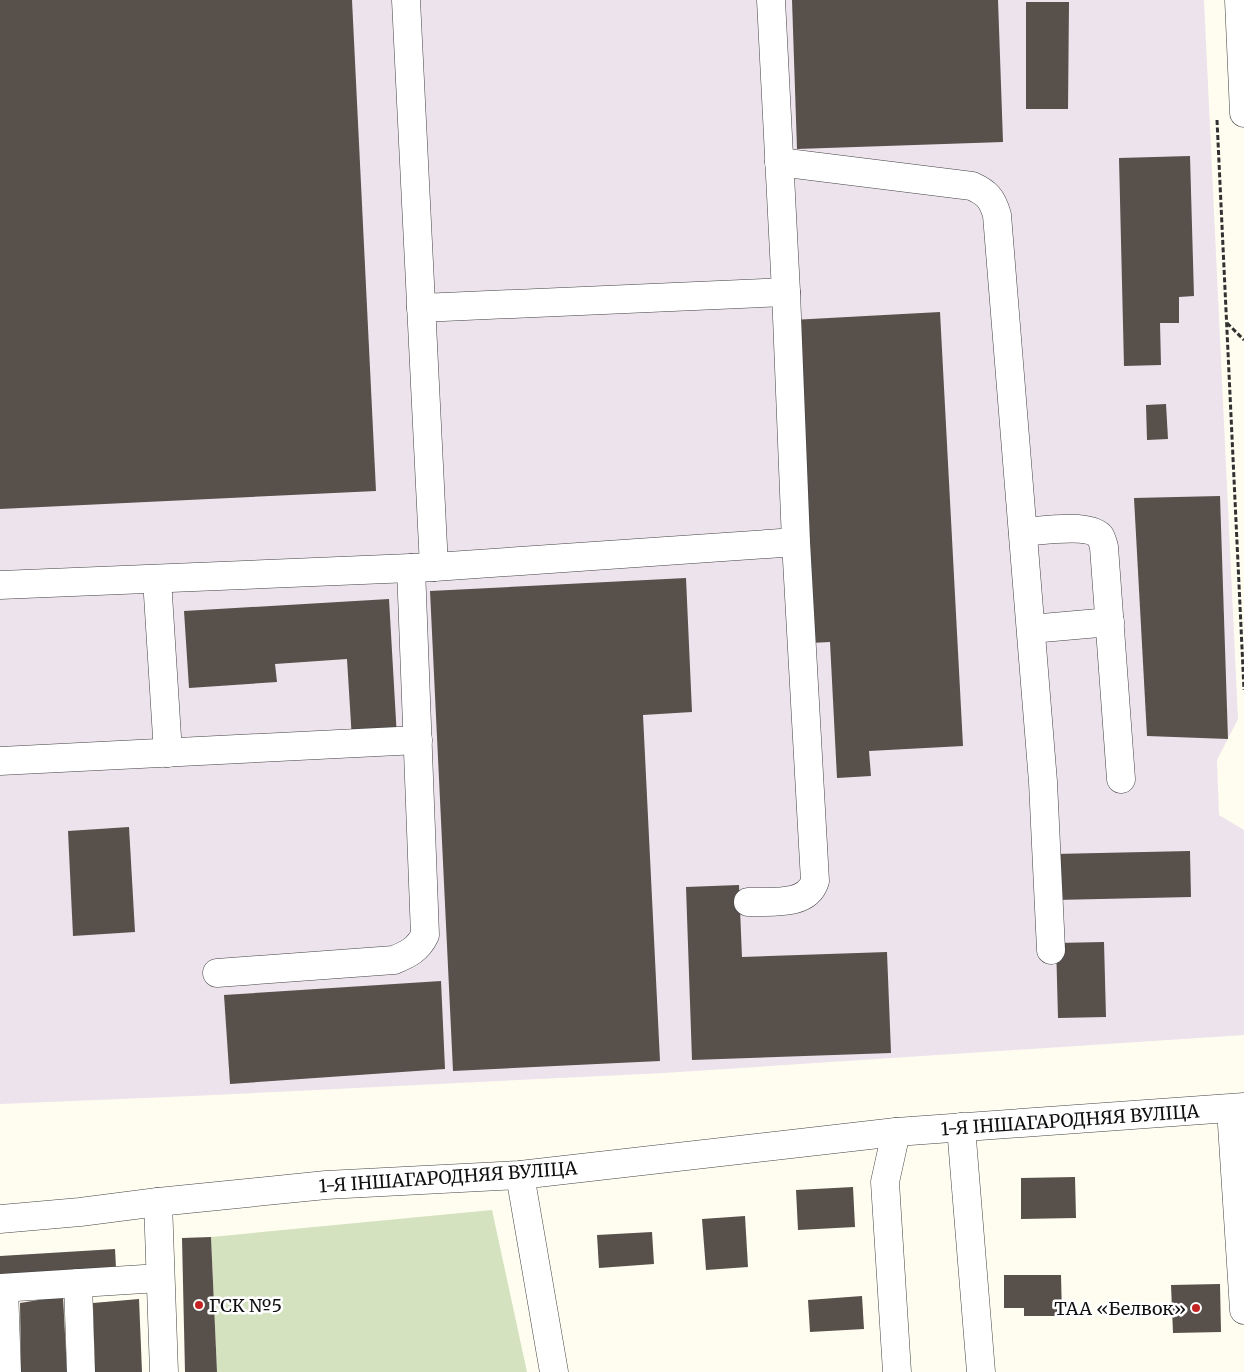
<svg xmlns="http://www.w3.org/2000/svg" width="1244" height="1372" font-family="Merriweather,serif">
<rect width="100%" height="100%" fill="#fffdf0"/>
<!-- industrial -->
<polygon fill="#ede3ed" points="0,0 1204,0 1238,719 1217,760 1219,815 1244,830 1244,1035 664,1073 192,1096 0,1104"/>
<!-- cemetery -->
<polygon fill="#d5e2c0" points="492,1210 527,1372 217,1372 211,1237"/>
<!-- building -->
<g fill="#58504b">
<polygon points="0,0 352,0 376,491 0,509"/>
<polygon points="792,0 998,0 1003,142 797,149"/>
<polygon points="1026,2 1069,2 1068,109 1026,109"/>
<polygon points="1190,156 1194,296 1179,297 1179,323 1160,323 1161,365 1124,366 1119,158"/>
<polygon points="940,312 963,746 869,751 871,776 837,778 830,642 810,643 792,320"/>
<polygon points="1166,404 1168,439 1147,440 1146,405"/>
<polygon points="1220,496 1228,739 1147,736 1134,498"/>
<polygon points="686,578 692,712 643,715 660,1061 453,1071 430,591"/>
<polygon points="389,599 397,738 352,740 347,659 275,664 277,682 189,688 184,611"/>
<polygon points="129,827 135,932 73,936 68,831"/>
<polygon points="1190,851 1191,897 1055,900 1054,854"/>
<polygon points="739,885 742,957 887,952 891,1053 692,1060 686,887"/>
<polygon points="1104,942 1106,1017 1058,1018 1056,943"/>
<polygon points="441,981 445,1069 230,1084 224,995"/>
<polygon points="1075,1177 1076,1218 1021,1219 1021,1178"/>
<polygon points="853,1187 855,1227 798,1230 796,1190"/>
<polygon points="745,1216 748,1267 706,1270 702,1219"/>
<polygon points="652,1232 654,1264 599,1268 597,1235"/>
<polygon points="211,1237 217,1372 185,1372 182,1238"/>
<polygon points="115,1249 116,1268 0,1278 0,1256"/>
<polygon points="1004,1275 1061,1275 1062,1316 1024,1316 1024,1308 1004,1308"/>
<polygon points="1220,1284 1221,1332 1173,1333 1171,1285"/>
<polygon points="63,1296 67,1372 21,1372 20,1303"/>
<polygon points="862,1296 864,1329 810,1332 808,1300"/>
<polygon points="139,1299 142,1372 95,1372 93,1303"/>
</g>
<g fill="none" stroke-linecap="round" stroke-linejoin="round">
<!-- minor casing -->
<g stroke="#424242" stroke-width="29">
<g id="minor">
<path d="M 406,0 L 434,567 L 796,542 L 815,881 C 807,907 770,901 748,902"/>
<polyline points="771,0 786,292 796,542"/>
<polyline points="1239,0 1244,113"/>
<path d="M 779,162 L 972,186 C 987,193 992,198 997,215 L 1043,782 L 1051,950"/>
<polyline points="421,308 786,292"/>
<path d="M 1023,532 C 1040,531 1088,523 1100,536 C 1102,539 1103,544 1104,547 L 1121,779"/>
<polyline points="157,579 168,753"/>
<polyline points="0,585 411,568"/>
<polyline points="1031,629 1110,622"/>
<polyline points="0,761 418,740"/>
<path d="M 217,973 L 394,960 C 409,954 418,949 425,935 L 411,568 L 434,567"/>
<polyline points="1231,1109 1244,1310"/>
<polyline points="961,1127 981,1372"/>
<polyline points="896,1132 885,1182 897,1372"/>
<polyline points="520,1175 554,1372"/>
<polyline points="158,1202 164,1372"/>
<polyline points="0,1219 80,1212 158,1202 326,1185 520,1175 896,1132 1244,1107"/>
<polyline points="78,1283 81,1372"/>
<polyline points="0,1288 160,1278"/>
<polyline points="4,1288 7,1372"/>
</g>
</g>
<!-- path -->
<g stroke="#313131" stroke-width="3" stroke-dasharray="5 2.5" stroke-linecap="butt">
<polyline points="1217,120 1244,690"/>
<polyline points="1227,323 1244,340"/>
</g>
<!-- minor -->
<use href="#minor" stroke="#fff" stroke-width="28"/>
</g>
<!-- markers -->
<g fill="#c32322" stroke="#fff" stroke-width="2">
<circle cx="199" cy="1305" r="5"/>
<circle cx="1196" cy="1308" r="5"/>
</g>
<g text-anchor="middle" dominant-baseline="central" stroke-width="5" stroke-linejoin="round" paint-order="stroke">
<!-- street labels -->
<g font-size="18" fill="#0f0f0f" stroke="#fff">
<text transform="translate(1070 1120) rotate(-4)">1-Я ІНШАГАРОДНЯЯ ВУЛІЦА</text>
<text transform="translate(448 1177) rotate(-4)">1-Я ІНШАГАРОДНЯЯ ВУЛІЦА</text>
</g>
<!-- poi labels -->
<g font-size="18" fill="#0f0f0f" stroke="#fff" text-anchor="start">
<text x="209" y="1305">ГСК №5</text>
<text x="1186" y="1308" text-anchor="end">ТАА «Белвок»</text>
</g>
</g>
</svg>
